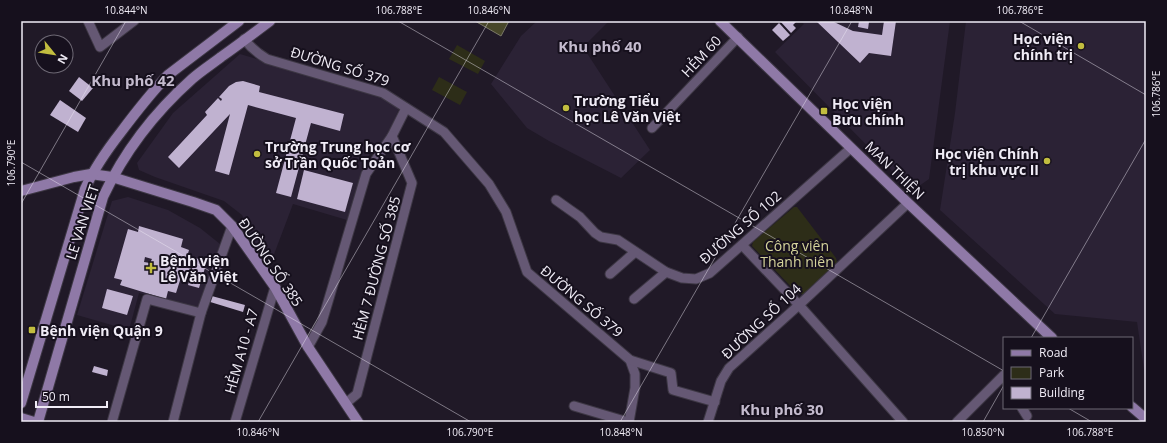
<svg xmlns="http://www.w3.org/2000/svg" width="1167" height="443" font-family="'Open Sans',sans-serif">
<rect width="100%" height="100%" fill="#201927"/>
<!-- built -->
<g fill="#2b2235">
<polygon points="537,21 609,21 583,47 650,150 621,178 549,141 527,128 491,84 521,36"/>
<polygon points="801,21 950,21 929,179 919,186 905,184 775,52 804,24"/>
<polygon points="966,21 1146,21 1146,383 1137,322 1055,314 940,210 955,113"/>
<polygon points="240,54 379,96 399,109 383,145 373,144 347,220 293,204 270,265 245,227 245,221 242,215 224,201 155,177 139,170 137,163 173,113"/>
<polygon points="128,197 168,210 200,228 220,244 197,310 139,293 129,330 77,315 112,201"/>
</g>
<!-- green -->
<g fill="#2d2d18">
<polygon points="457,45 485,61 478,74 449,59"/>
<polygon points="439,77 467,92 460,105 432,90"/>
<polygon points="794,207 797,207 836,258 837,262 804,294 798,294 752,246 753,242"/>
</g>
<!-- water -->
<polygon fill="#48472a" stroke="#7a7867" points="475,21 509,21 501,36"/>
<!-- building -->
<g fill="#c0b2d0" fill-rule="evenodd">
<polygon points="780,21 797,21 793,25 796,28 791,33"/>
<polygon points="816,21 832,21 853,31 882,35 884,21 896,21 891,56 869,53 860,63"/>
<polygon points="859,21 869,22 868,29 858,27"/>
<polygon points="779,23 790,35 783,41 772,30"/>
<polygon points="79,77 93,88 82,101 69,91"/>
<polygon points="243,81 260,86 259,92 344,114 340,131 311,123 291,197 276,193 296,118 248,105 229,175 215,171 230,114 179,168 168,157 207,115 205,112 218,98 221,101 222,99 219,97 229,86 236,82"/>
<polygon points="60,100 86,118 78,132 50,115"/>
<polygon points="304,170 353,183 345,212 297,199"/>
<path d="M 139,226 L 183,239 L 181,247 L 189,250 L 184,267 L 192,269 L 195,258 L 207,261 L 199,288 L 188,285 L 191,274 L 183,271 L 176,293 L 168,291 L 166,299 L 120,285 L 122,280 L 114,278 L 128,229 L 138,232 ZM 145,257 L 152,259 L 150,263 L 144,262 Z"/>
<polygon points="107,289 133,296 127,315 102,308"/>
<polygon points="208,295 245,305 243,312 207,301"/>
<polygon points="94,366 108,370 107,376 92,372"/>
</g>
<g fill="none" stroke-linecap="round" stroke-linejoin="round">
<!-- street casing -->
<g stroke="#3d3744" stroke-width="11">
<g id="street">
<polyline points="88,21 100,47 134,21"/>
<path d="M 244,39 C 251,48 257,53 267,59 L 383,93 L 444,132 L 489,184 L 506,212 L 527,272 L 630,360 L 635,374 L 635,388 L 629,422"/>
<polyline points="652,128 738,37"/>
<polyline points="556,200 580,217 595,233 601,237 618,240 666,272 682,278 696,279 710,273 851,148"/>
<polyline points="742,245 799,305 903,422"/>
<polyline points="610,274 635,252"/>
<polyline points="634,299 666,272"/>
<polyline points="308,347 322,322 366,174 392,136 406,108"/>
<polyline points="630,360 671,373 673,390 715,402"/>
<polyline points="346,403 357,394 412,183 392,136"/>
<polyline points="574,406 628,422"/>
<polyline points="1022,408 1027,416"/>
<polyline points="112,422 147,299 201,313"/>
<polyline points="173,422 201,313 232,226"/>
<polyline points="235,422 275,287"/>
<polyline points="708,422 721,381 729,368 799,305 908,203"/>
<polyline points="957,422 1004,375"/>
</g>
</g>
<!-- secondary casing -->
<g stroke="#3d3744" stroke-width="12">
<g id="secondary">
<polyline points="720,21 908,203 1052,338"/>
<polyline points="21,191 74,177 91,174 112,177 193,202 216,210 232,226 275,287 308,347 358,422"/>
<path d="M 21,403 L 85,189 C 94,168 107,150 121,132 C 136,112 151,93 168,75 L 239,21"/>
<polyline points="1132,407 1146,419"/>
<polyline points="21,418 34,422"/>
<path d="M 38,422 L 103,197 C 124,152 155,112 192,79 C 201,71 212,64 221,57 C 238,45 254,33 270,21"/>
</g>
</g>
<!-- street -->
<use href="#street" stroke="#655874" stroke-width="9"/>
<!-- secondary -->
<use href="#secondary" stroke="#8f79a7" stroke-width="10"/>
</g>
<!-- ticks -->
<path fill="none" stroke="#f0ecf6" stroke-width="1" stroke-opacity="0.45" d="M 398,21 L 1004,371M 1019,21 L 1146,95M 21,162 L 471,422M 21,204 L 126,21M 1031,338 L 1146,139M 1068,408 L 1092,422M 258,422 L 489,21M 620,422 L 852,21M 983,422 L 1004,385"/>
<!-- markers -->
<g fill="#c2bd3f" stroke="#16101d" stroke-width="1.5">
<circle cx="1081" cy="46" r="4"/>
<circle cx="566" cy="108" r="4"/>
<rect x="820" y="107" width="8" height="8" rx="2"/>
<circle cx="257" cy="154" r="4"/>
<circle cx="1047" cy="161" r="4"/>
<path d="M149 262h4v4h4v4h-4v4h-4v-4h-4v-4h4z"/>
<rect x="28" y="326" width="8" height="8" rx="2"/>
</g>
<g text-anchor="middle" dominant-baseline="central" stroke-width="4" stroke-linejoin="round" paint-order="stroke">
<!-- poi labels -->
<g font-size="14" font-weight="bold" fill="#f0ecf6" stroke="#16101d" text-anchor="start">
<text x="1073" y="38" text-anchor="end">Học viện<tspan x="1073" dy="16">chính trị</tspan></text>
<text x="574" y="100">Trường Tiểu<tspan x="574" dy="16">học Lê Văn Việt</tspan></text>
<text x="832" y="103">Học viện<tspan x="832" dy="16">Bưu chính</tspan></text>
<text x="265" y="146">Trường Trung học cơ<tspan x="265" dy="16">sở Trần Quốc Toản</tspan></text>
<text x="1039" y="153" text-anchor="end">Học viện Chính<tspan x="1039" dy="16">trị khu vực II</tspan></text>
<text x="160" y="260">Bệnh viện<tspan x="160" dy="16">Lê Văn Việt</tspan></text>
<text x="40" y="330">Bệnh viện Quận 9</text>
</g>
<!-- street labels -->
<g font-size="14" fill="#f0ecf6" stroke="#16101d">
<text transform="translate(701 56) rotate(-47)">HẺM 60</text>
<text transform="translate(340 66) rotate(17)">ĐƯỜNG SỐ 379</text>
<text transform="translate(895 170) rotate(44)">MAN THIỆN</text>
<text transform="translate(82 222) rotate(-72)">LE VAN VIET</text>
<text transform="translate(740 227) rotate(-41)">ĐƯỜNG SỐ 102</text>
<text transform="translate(271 262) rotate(56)">ĐƯỜNG SỐ 385</text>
<text transform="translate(376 268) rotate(-75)">HẺM 7 ĐƯỜNG SỐ 385</text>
<text transform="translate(582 301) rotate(40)">ĐƯỜNG SỐ 379</text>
<text transform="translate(761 321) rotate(-43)">ĐƯỜNG SỐ 104</text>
<text transform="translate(241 351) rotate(-74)">HẺM A10 - A7</text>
</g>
<!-- park labels -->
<g font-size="14" fill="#d5d49b" stroke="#16101d">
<text x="797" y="245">Công viên<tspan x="797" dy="16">Thanh niên</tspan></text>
</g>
<!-- neighbourhood labels -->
<g font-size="15" font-weight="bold" fill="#c4bbce" stroke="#16101d">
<text x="600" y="46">Khu phố 40</text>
<text x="133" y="80">Khu phố 42</text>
<text x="782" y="409">Khu phố 30</text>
</g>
</g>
<!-- border -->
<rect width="1167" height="443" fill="none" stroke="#16101d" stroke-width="44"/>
<!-- legend -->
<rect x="1003" y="337" width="130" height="72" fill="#16101d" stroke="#6d6874"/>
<rect x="1011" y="350" width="20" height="6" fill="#8f79a7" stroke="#6d6874"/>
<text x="1039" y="357" font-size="12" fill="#f0ecf6">Road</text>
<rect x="1011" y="367" width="20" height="12" fill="#2d2d18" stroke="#6d6874"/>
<text x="1039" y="377" font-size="12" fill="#f0ecf6">Park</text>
<rect x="1011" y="387" width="20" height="12" fill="#c0b2d0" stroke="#6d6874"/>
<text x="1039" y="397" font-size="12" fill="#f0ecf6">Building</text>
<!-- north arrow -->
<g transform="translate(54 54) rotate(120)"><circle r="19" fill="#16101d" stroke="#6d6874"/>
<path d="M0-3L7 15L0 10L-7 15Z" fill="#c2bd3f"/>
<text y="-6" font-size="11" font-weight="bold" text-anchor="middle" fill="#f0ecf6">N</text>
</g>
<!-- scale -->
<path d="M36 401v6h71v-6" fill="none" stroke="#f0ecf6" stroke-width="2"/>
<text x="42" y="401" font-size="12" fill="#f0ecf6" stroke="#16101d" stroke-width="3" paint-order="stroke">50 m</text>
<rect x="22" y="22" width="1123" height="399" fill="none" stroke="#f0ecf6" stroke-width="1.5"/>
<g font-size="10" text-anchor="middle" fill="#f0ecf6">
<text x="126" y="14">10.844°N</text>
<text x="399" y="14">106.788°E</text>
<text x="489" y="14">10.846°N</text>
<text x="851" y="14">10.848°N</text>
<text x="1020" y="14">106.786°E</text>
<text transform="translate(1156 94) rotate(-90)" y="4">106.786°E</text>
<text transform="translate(11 163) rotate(-90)" y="4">106.790°E</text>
<text x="258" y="436">10.846°N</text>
<text x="470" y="436">106.790°E</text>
<text x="621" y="436">10.848°N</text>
<text x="983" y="436">10.850°N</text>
<text x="1090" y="436">106.788°E</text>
</g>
</svg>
